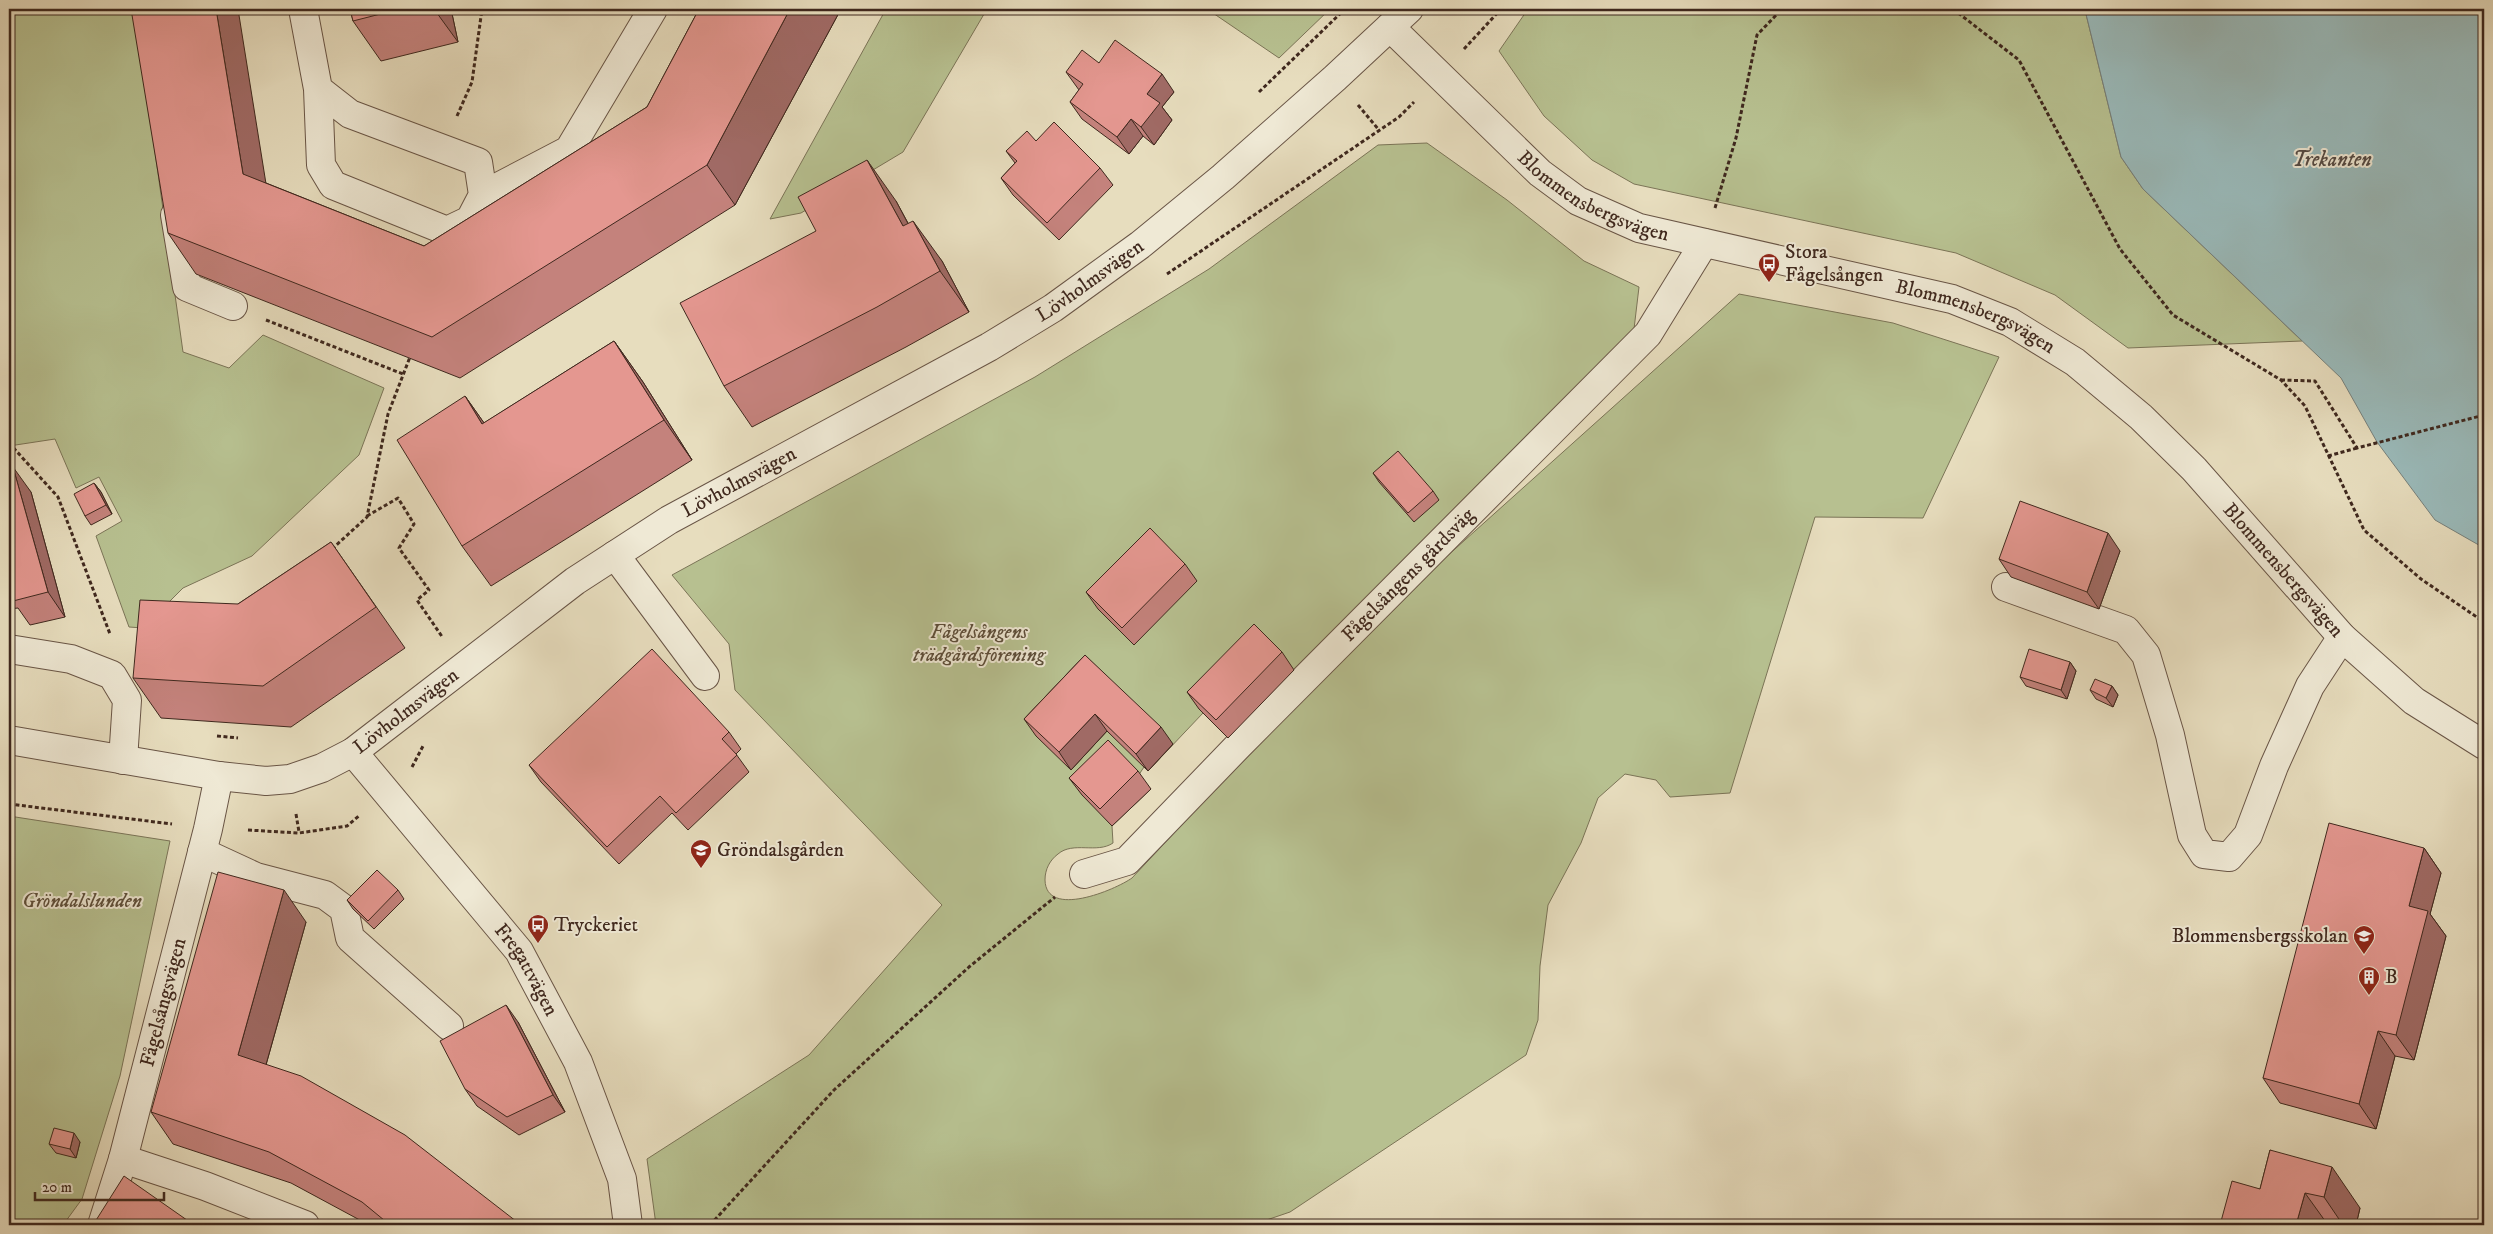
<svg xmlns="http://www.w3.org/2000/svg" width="2493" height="1234" font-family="'IM FELL DW Pica',serif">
<rect width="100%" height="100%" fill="#e7ddbe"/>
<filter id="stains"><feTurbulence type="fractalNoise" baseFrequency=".004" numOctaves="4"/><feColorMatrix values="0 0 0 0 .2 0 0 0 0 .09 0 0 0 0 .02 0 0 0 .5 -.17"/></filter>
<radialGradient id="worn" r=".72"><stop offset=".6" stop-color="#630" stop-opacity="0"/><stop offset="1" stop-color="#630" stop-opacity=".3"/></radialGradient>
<!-- green -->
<g fill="#b7c090" stroke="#7b7457">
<polygon points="9,9 135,9 183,352 229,368 263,335 384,388 359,455 252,556 183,588 143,628 129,627 96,536 122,521 99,477 76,488 55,439 9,446"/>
<polygon points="886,9 987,9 903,152 801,213 770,219"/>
<polygon points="1207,9 1330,9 1279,58"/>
<polygon points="1528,9 2080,9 2086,14 2121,157 2143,189 2302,341 2128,348 2055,295 1956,253 1634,184 1592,160 1544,116 1499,51"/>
<path d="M 1427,143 L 1507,200 L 1584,261 L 1639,287 L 1634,329 L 1419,551 L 1294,670 L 1228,738 L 1203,713 L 1148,771 L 1144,767 L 1138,776 L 1151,789 L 1112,826 L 1113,843 C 1097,854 1073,841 1058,854 C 1050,860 1045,869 1045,880 C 1046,919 1115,890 1132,878 L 1230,773 L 1426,575 L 1739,294 L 1893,323 L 1999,357 L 1923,518 L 1815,517 L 1730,793 L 1670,797 L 1656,780 L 1625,774 L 1598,798 L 1581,843 L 1548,905 L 1540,966 L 1538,1020 L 1526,1055 L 1290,1212 L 1252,1225 L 656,1225 L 647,1159 L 809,1055 L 942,905 L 735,690 L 729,644 L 672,575 L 1035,377 L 1209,269 L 1378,145 Z"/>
<polygon points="9,816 170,841 120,1076 82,1199 63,1225 9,1225"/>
</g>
<!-- water -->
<polygon fill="#9ababa" stroke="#76807c" points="2080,9 2484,9 2484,548 2435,520 2377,442 2341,378 2143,189 2121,157 2086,14"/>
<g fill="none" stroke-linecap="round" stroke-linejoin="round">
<!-- minor casing -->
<g stroke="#695546" stroke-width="30">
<g id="minor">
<polyline points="303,9 318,89 321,165 333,185 447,231 470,220 483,195 478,162 350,114 318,89"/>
<path id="s1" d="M 1390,27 L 1540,173 L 1578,201 L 1639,228 L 1952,299 L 2010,322 L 2075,362 L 2141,417 L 2194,469 L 2342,637 L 2414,701 L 2484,745"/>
<polyline points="483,195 569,150 653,9"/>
<polyline points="175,215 187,287 233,306"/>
<polyline points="615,555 705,676"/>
<polyline points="2006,587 2126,630 2146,655 2170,735 2192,835 2204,854 2229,857 2248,835 2274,766 2310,686 2342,637"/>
<polyline points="9,649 71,659 112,675 127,700 123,760"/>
<path id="s2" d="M 9,740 L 219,776 L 266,781 L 290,779 L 322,768 L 353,752 L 575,581 L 669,520 L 989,347 L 1053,308 L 1140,245 L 1223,177 L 1335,78 L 1409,9"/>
<path id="s3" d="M 353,752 L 519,951 L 578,1062 L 622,1179 L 628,1225"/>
<polyline points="202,852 256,877 325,895 344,909 350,938 449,1026"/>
<path id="s4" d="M 1084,874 L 1127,861 L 1238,746 L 1648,334 L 1704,243"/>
<polyline points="123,1159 205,1186 305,1225"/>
<path id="s5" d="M 102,1225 L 123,1159 L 208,829 L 219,776"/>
</g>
</g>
<!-- path -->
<g stroke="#3f281e" stroke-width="3" stroke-dasharray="4 2.5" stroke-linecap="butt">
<polyline points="1492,9 1497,13"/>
<polyline points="1953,9 2019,60 2120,249 2173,315 2281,380 2305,406 2364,530 2421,579 2484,622"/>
<polyline points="1464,49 1501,9"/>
<polyline points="1259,92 1345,9"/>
<polyline points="1358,105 1379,130"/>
<polyline points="457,116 472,82 482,9"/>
<polyline points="1715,208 1736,138 1757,35 1782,9"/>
<polyline points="1167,274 1399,117 1414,102"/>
<polyline points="266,320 403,374"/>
<polyline points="2281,380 2315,381 2357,448 2484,415"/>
<polyline points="9,443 58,497 110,634"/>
<polyline points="2328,456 2357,448"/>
<polyline points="367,516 398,498 414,524 399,548 429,590 417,600 443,638"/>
<polyline points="332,549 367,517 388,414 410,357"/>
<polyline points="217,736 238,738"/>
<polyline points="412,767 423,746"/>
<polyline points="9,804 172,824"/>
<polyline points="296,814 299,832"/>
<polyline points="248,830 299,833 347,826 360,815"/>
<polyline points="710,1225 834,1090 969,967 1055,897"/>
</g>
<!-- minor -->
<use href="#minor" stroke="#efe9d5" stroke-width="28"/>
</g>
<!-- wall -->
<g fill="#c4827c" stroke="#3f281e">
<polygon points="350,9 451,9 458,42 381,61 353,21"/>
<polygon points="699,9 841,9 735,205 460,378 196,274 168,233 266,183 424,246 647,107"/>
<polygon points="1099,63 1174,92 1162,107 1172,120 1154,145 1143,136 1129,154 1082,119 1070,102 1079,90 1066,72"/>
<polygon points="1036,141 1100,168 1113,185 1059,240 1013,195 1001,178 1015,163 1006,151"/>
<polygon points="896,201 908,223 942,261 969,312 906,347 752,427 724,386"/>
<polygon points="614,341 643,382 692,460 491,586 462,546 465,396 484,423"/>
<polygon points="9,468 31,492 65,617 30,625 18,608 9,609"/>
<polygon points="1373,473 1433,491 1439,500 1414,522 1379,482"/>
<polygon points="94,483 101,492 112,514 91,525 85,516"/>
<polygon points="331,542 405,648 291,727 161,718 133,678 238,604"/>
<polygon points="2120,551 2099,609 2011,577 1999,559"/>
<polygon points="1185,564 1197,581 1134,645 1098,609 1086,592"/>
<polygon points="1282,652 1294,670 1228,738 1199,709 1187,692"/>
<polygon points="1085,655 1173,744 1148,771 1107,731 1071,770 1036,736 1024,719"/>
<polygon points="2070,662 2076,671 2067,699 2026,686 2020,677"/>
<polygon points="2112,686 2118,695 2113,707 2096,699 2090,690"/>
<polygon points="729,732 741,749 736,754 749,772 688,830 672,813 619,864 541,782 529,765"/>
<polygon points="1138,771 1151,789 1112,826 1082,795 1069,778"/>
<polygon points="2424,848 2441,873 2430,914 2446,936 2414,1060 2395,1056 2376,1129 2280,1103 2263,1078"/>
<polygon points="398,890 404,899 374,929 353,909 347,900"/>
<polygon points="306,922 266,1065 521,1225 369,1225 291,1183 173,1144 151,1112"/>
<polygon points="518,1022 565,1112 519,1135 477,1106 465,1089"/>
<polygon points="80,1142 76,1158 56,1153 49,1144"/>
<polygon points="2270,1150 2360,1208 2356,1225 2220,1225 2260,1189"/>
</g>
<!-- shaded-wall -->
<g fill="#a06a65" stroke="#3f281e">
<polygon points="216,9 238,9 271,215 243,174"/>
<polygon points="434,9 451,9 458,42"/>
<polygon points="790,9 841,9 735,205 707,165"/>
<polygon points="1162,74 1174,92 1162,107 1172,120 1154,145 1141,127 1147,94"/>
<polygon points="1131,119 1143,136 1129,154 1117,137"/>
<polygon points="867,160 896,201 931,267 903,226"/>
<polygon points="913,221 942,261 969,312 940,271"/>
<polygon points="614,341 643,382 692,460 664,420"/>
<polygon points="465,396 494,437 482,424"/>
<polygon points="13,467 31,492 65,617 48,592"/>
<polygon points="94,483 101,492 112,514 106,505"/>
<polygon points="2108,533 2120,551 2099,609 2087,592"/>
<polygon points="2070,662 2076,671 2067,699 2061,690"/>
<polygon points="2112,686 2118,695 2113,707 2106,698"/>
<polygon points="1095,714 1107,731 1071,770 1059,752"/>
<polygon points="1161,727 1173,744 1148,771 1136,754"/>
<polygon points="2424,848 2441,873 2430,914 2446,936 2414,1060 2396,1035 2409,906"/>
<polygon points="284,890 306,922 260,1086 238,1055"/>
<polygon points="506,1005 518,1022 565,1112 553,1095"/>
<polygon points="2378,1031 2395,1056 2376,1129 2359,1104"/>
<polygon points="74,1133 80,1142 76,1158 70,1149"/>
<polygon points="2332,1167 2360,1208 2356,1225 2343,1225 2324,1197"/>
<polygon points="2305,1193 2328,1225 2296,1225"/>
</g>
<!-- building -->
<g fill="#e49790" stroke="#3f281e">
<polygon points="131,9 216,9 243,174 424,246 647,107 699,9 790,9 707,165 432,337 168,233"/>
<polygon points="350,9 400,9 353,21"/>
<polygon points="1115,40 1162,74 1147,94 1160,103 1141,127 1131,119 1117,137 1070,102 1083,84 1066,72 1082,50 1099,63"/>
<polygon points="1054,122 1100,168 1047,223 1001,178 1017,161 1006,151 1027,131 1036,141"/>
<polygon points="867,160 903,226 913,221 940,271 877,307 724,386 680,303 816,231 798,197"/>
<polygon points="614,341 664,420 462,546 397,440 465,396 482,424"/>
<polygon points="1398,451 1433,491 1408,513 1373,473"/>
<polygon points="13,467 48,592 13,601 9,585 9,468"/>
<polygon points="94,483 106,505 85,516 74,494"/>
<polygon points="2020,501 2108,533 2087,592 1999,559"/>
<polygon points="1150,528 1185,564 1122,628 1086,592"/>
<polygon points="331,542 376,607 263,686 133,678 140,600 238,604"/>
<polygon points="1254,624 1282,652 1216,720 1187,692"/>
<polygon points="652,649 729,732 722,739 737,755 676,813 660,796 607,847 529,765"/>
<polygon points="2029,649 2070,662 2061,690 2020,677"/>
<polygon points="1085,655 1161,727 1136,754 1095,714 1059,752 1024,719"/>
<polygon points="2095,679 2112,686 2106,698 2090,690"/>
<polygon points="1108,740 1138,771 1100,809 1069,778"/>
<polygon points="2329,823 2424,848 2409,906 2428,911 2396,1035 2378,1031 2359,1104 2263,1078"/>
<polygon points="377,870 398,890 368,921 347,900"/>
<polygon points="218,872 284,890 238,1055 301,1076 405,1135 521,1225 390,1225 362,1202 269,1152 151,1112"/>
<polygon points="506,1005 553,1095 507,1117 465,1089 440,1041"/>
<polygon points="54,1128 74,1133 70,1149 49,1144"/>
<polygon points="2270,1150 2332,1167 2324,1197 2305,1193 2296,1225 2220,1225 2232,1181 2260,1189"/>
<polygon points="124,1176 194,1225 93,1225"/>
</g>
<!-- icons -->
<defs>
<g id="bus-pin" transform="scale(1.125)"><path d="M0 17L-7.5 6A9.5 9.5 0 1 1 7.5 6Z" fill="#8f2418" stroke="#efe9d5"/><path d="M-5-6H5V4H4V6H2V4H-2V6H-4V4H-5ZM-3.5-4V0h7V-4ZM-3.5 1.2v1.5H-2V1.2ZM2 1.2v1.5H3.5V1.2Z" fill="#fff"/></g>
<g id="school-pin" transform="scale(1.125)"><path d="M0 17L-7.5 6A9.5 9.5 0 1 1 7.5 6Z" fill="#8f2418" stroke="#efe9d5"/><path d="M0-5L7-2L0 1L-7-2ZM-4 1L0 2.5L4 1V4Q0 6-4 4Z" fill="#fff"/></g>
<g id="building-pin" transform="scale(1.125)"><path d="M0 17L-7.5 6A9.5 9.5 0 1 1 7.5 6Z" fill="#8f2418" stroke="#efe9d5"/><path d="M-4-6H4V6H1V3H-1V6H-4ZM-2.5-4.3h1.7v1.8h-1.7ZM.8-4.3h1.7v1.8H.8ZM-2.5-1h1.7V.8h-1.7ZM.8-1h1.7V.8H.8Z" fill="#fff"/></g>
</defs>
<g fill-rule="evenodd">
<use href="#bus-pin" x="1769" y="264"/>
<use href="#school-pin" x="701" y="850"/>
<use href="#bus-pin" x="538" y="925"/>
<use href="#school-pin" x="2364" y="936"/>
<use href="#building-pin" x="2369" y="977"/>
</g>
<g text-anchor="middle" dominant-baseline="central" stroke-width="4" stroke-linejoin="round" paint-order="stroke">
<!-- street labels -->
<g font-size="20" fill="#3f281e" stroke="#efe9d5">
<text stroke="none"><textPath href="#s1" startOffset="268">Blommensbergsvägen</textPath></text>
<text stroke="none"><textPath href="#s2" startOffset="1230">Lövholmsvägen</textPath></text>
<text stroke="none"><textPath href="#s1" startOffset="672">Blommensbergsvägen</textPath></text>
<text stroke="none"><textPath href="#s2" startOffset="825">Lövholmsvägen</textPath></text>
<text stroke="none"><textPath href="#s1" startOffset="1078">Blommensbergsvägen</textPath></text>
<text stroke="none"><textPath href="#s4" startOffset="446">Fågelsångens gårdsväg</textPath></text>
<text stroke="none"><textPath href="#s2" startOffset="420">Lövholmsvägen</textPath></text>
<text stroke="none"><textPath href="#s3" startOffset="279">Fregattvägen</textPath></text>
<text stroke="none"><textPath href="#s5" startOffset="231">Fågelsångsvägen</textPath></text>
</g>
<!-- poi labels -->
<g font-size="20" fill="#3f281e" stroke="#efe9d5" text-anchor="start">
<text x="1785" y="252">Stora<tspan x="1785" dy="23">Fågelsången</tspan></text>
<text x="717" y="850">Gröndalsgården</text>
<text x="554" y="925">Tryckeriet</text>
<text x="2348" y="936" text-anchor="end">Blommensbergsskolan</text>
<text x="2385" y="977">B</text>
</g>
<!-- park labels -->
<g font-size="20" font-style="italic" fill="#5d4e3a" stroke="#efe9d5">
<text x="979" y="632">Fågelsångens<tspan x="979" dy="23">trädgårdsförening</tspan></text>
<text x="82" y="901">Gröndalslunden</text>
</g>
<!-- water labels -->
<g font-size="21" font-style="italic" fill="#564c45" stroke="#efe9d5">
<text x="2332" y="160">Trekanten</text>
</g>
</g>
<!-- margin -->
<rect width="2493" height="1234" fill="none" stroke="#e7ddbe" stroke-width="30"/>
<rect x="10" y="10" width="2473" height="1214" fill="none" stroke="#3f281e" stroke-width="2.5"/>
<rect x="15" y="15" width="2463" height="1204" fill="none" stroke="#3f281e"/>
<!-- scale -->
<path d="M35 1192v8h129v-8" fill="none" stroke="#3f281e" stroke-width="2.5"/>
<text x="42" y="1192" font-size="15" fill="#3f281e" stroke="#efe9d5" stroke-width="4" paint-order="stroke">20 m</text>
<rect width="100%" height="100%" filter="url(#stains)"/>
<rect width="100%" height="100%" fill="url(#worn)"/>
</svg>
